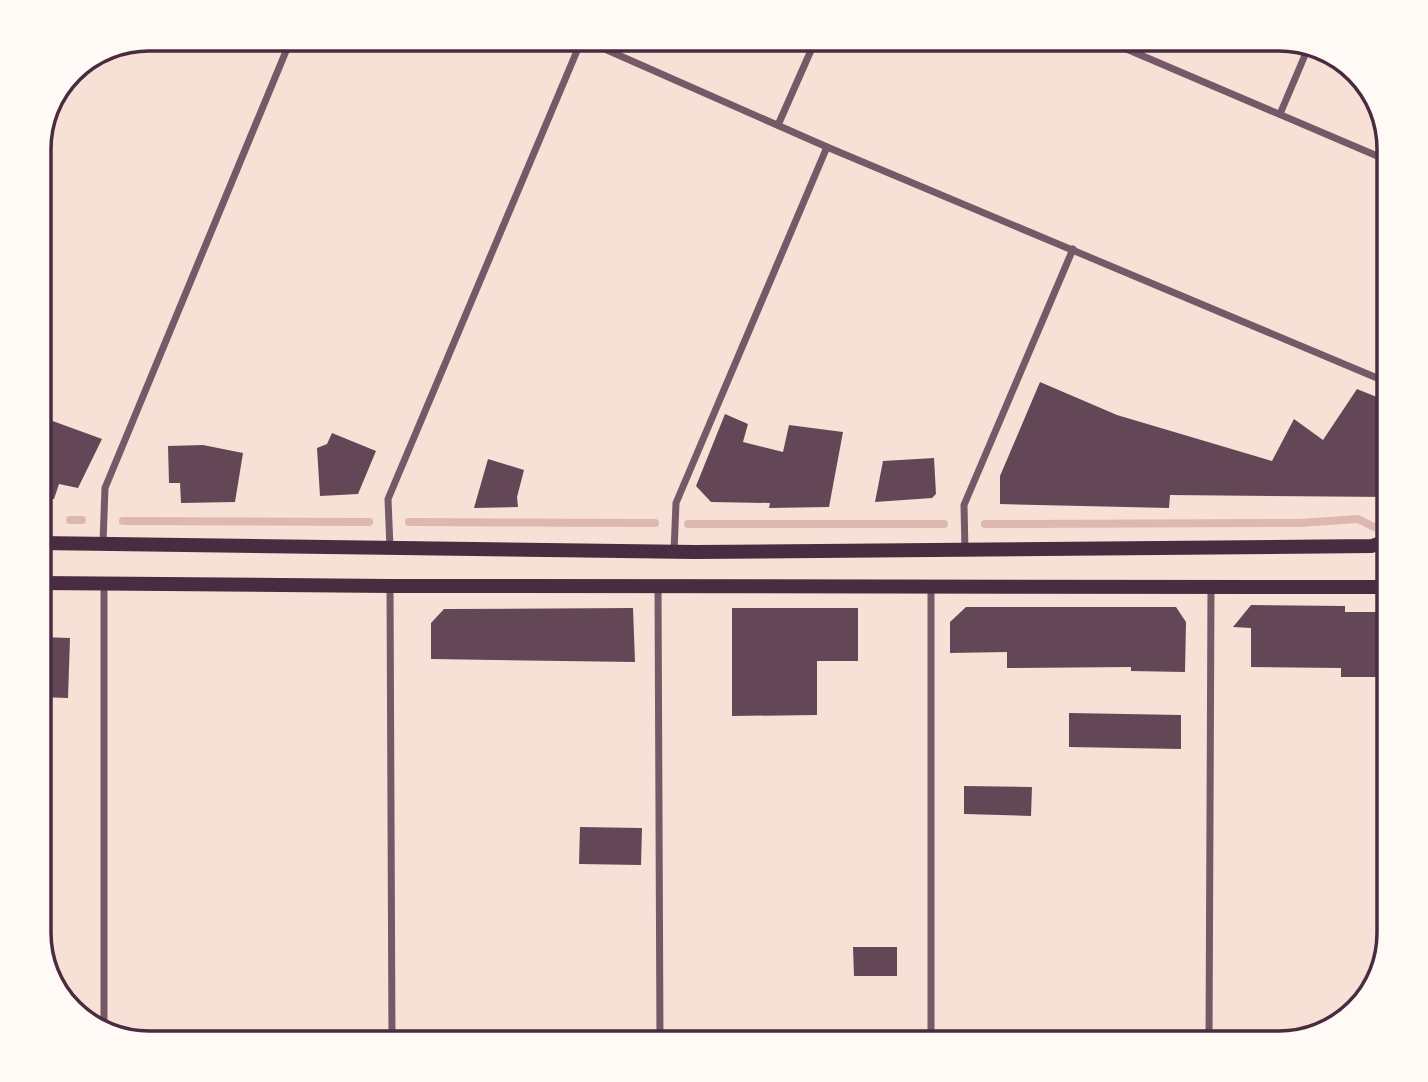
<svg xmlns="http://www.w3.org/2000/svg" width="1428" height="1082" font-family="'Fira Sans Condensed',sans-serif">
<rect width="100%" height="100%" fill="#f7e1d7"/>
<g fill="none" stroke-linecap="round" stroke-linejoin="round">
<!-- stream -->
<g stroke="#dcb8b0" stroke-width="8">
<polyline points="70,520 82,520"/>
<polyline points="123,521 369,522"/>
<polyline points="409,522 655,523"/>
<polyline points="688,524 944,524"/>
<polyline points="985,524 1299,523 1358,519 1374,527"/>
</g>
</g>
<!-- building -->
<g fill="#644757">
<polygon points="1040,382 1117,415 1272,461 1294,419 1323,440 1357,389 1389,402 1389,497 1170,495 1169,508 1000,504 1000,476"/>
<polygon points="725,414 748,424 743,442 783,452 789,425 843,432 829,507 769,508 770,503 711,502 696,486"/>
<polygon points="39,416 102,439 78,488 59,484 54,499 39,499"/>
<polygon points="332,433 376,451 358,494 320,496 317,448 327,444"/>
<polygon points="203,445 243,453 235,502 181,503 180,483 169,483 168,446"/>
<polygon points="934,458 936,494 932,498 875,502 883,461"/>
<polygon points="488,459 524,470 517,497 518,507 474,508"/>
<polygon points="1251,605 1345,606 1345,612 1389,612 1389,677 1341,677 1341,668 1251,667 1251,628 1233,627"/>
<polygon points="966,607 1176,607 1186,622 1185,672 1131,671 1131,667 1007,668 1007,652 950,653 950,622"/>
<polygon points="633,608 635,662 431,659 431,623 444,609"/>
<polygon points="732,608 858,608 858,661 817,661 817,715 732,716"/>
<polygon points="39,637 70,638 68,698 39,697"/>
<polygon points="1069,713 1181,715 1181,749 1069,747"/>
<polygon points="964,786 1032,787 1031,816 964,814"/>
<polygon points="580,827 642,828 641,865 579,864"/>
<polygon points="853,947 897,947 897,976 854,976"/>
</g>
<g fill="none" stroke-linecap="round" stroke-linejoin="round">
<!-- minor -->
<g stroke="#755966" stroke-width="7">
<polyline points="582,39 827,147 1389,383"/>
<polyline points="1103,39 1389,161"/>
<polyline points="1280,114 1308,48"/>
<polyline points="778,125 816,39"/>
<polyline points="103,543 105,488 291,39"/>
<polyline points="390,548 388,499 582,39"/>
<polyline points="965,551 964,505 1073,249"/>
<polyline points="674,552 676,503 827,147"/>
<polyline points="390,586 392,1043"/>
<polyline points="658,586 660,1043"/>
<polyline points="104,1028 104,583"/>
<polyline points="931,1043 931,586"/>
<polyline points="1209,1043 1211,587"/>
</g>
<!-- secondary -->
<g stroke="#4a2c40" stroke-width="14">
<polyline points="39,543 695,552 1372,546 1389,540"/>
<polyline points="39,583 390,586 1389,587"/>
</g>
</g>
<!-- crop -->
<path d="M0 0H1428V1082H0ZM149 51H1279A98 98 0 0 1 1377 149V933A98 98 0 0 1 1279 1031H149A98 98 0 0 1 51 933V149A98 98 0 0 1 149 51Z" fill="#fffaf5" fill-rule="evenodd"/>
<path fill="none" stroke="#4a2c40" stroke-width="3.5" d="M149 51H1279A98 98 0 0 1 1377 149V933A98 98 0 0 1 1279 1031H149A98 98 0 0 1 51 933V149A98 98 0 0 1 149 51Z"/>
</svg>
